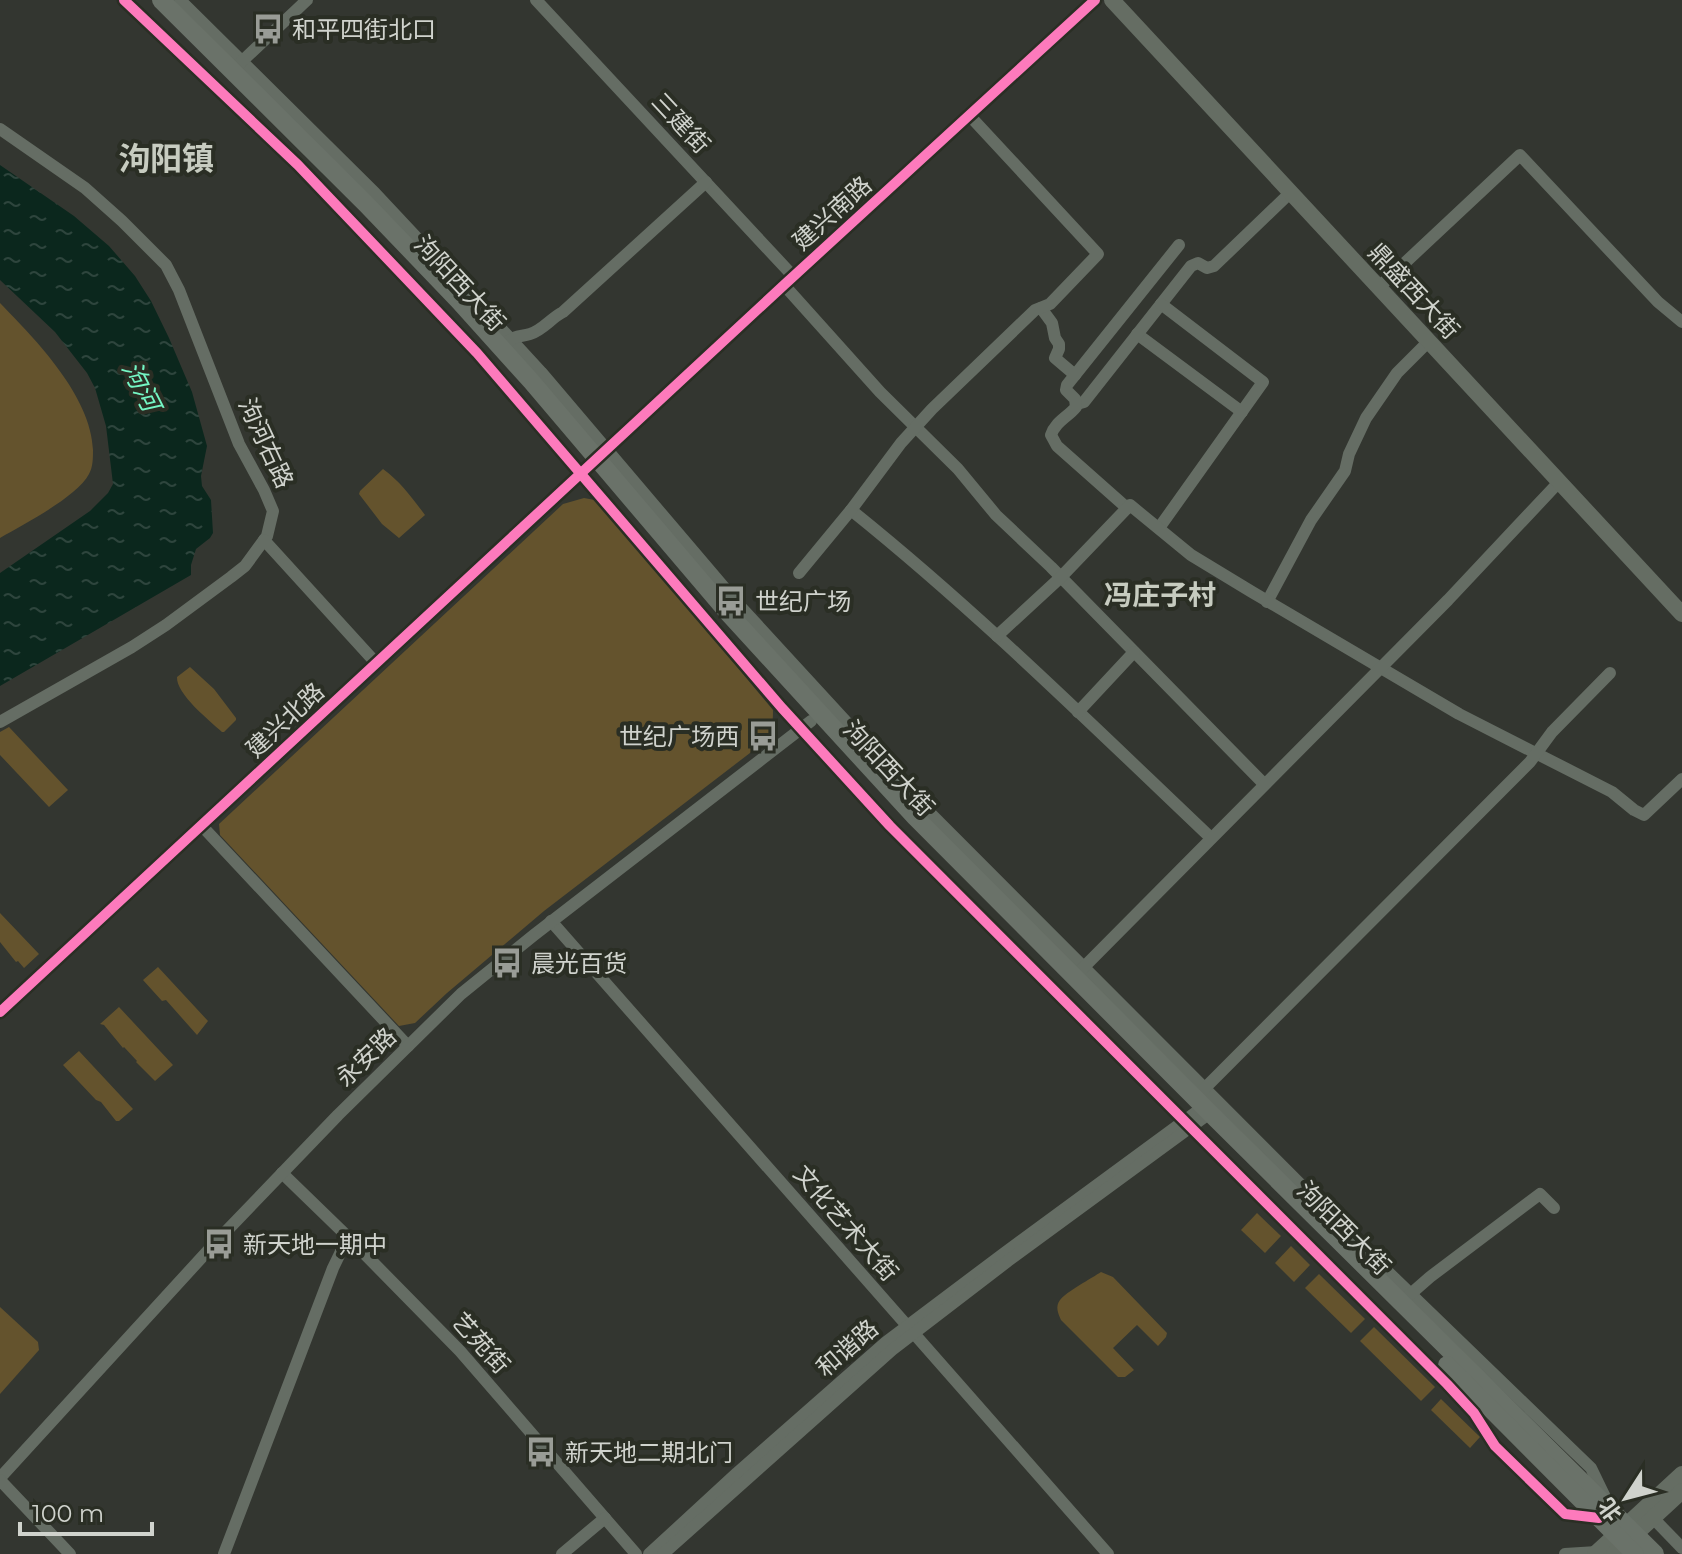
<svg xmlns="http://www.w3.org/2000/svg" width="1682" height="1554" font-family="Montserrat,'Noto Sans SC',sans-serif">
<defs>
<pattern id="water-ripples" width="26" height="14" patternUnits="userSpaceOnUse" patternTransform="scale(2)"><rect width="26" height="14" fill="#0b271d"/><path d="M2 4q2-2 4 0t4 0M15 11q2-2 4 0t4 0" fill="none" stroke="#2e453d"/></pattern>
</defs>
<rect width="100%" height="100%" fill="#333630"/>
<!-- green -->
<g fill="#64532d">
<path d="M 0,303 C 36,340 91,396 93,450 C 93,458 93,467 89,474 C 77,497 24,524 0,538 Z"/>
<path d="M 383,469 C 400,481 413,499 425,515 L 399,538 L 382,524 L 359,494 L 360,491 Z"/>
<path d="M 584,498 L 600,501 L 773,710 C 773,724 772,732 763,743 L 544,911 L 447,993 L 415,1023 L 399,1026 L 220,835 L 219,824 L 563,504 Z"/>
<path d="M 190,667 L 214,689 L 236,718 L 236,720 L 224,732 L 222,732 C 209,720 176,694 177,677 Z"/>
<polygon points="9,727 68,790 49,807 0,755 0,732"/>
<polygon points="0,913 39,954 24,968 18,961 16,962 0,942"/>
<polygon points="158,967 208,1021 197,1035 166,1000 162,1001 143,980"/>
<polygon points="119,1007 173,1065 155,1081 136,1062 137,1061 124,1047 123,1048 104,1025 100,1024"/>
<polygon points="79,1051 133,1109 119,1121 116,1121 101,1102 96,1100 63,1065"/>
<polygon points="1257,1213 1281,1236 1265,1253 1241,1230"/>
<polygon points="1291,1246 1310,1265 1294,1282 1275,1263"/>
<path d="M 1101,1272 L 1113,1277 L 1167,1333 L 1166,1337 L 1158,1346 L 1137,1325 L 1113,1348 L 1134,1370 L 1125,1377 L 1118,1377 L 1061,1320 C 1058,1313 1055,1307 1060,1300 C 1066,1292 1092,1278 1101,1272 Z"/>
<polygon points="1319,1274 1365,1319 1351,1333 1305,1288"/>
<polygon points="0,1307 38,1342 39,1350 0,1394"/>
<polygon points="1374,1327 1435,1387 1421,1401 1360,1341"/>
<polygon points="1441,1399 1480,1437 1470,1448 1431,1410"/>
</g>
<!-- water -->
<polygon fill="url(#water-ripples)" points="0,165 74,216 109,246 135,276 151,301 169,338 192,392 207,446 201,476 202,486 211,500 213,533 210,538 196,549 191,565 191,575 0,686 0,573 90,511 108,493 113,484 106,426 95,388 87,373 55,332 0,280"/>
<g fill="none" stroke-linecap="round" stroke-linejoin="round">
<!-- minor -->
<g stroke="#656d64" stroke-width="12">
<polyline points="124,0 298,165 477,353 782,708 890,826 1447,1384 1474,1413 1495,1446 1565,1514 1599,1518"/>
<polyline points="180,0 375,193 461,285 541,372 739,605 930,813 1386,1270 1591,1468 1607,1501"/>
<polyline points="536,0 793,276"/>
<polyline points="238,65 307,0"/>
<polyline points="0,129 85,188 122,221 166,265 179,290 239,444 264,490 273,511 267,536 245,566 231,577 166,625 132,647 0,722"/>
<polyline points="784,285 880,392 958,469 996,515 1051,567 1264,784"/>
<polyline points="1378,288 1520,155 1658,302 1682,322"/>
<polyline points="1041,308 1052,323 1055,338 1059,344 1059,349 1055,358 1075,375"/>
<polyline points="1137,334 1242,412"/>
<path d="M 507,343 C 515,335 520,337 530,334 C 543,330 551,318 563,312 L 706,182"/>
<polyline points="1077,404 1084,402 1191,266 1198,263 1207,268 1214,266 1290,193"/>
<path d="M 1127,508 L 1057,446 L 1051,435 C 1055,422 1068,417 1076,407 L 1075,399 L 1066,390 L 1067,385 L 1179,245"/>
<path d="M 851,510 C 978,612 1093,726 1211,838"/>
<polyline points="1159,528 1263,382 1161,304"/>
<polyline points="264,540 376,663"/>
<polyline points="799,573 851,510 901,443 932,409 1035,310 1050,304 1098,254 969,115"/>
<polyline points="1267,602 1311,520 1345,471 1349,454 1366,418 1397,373 1428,342"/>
<polyline points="997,636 1061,577 1130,505 1191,555 1252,592 1459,714 1612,792 1634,810 1644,815 1682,779"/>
<polyline points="1078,712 1134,652"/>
<polyline points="201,825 408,1046"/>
<polyline points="551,921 1108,1554"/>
<polyline points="1079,972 1448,600 1559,482"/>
<polyline points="0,1012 784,285 1095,0"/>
<polyline points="1200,1093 1530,762 1552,732 1610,673"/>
<polyline points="282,1173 348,1237 460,1351 636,1554"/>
<polyline points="1406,1298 1430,1277 1540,1194 1554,1208"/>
<polyline points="0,1478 214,1244 338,1115 461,994 534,935 811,721"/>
<polyline points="0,1480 70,1554"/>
<polyline points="1653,1518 1682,1548"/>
<polyline points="224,1554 333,1268 348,1237"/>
<polyline points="562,1554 605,1518"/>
<polyline points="649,1554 737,1473 886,1342 1003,1254 1203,1107"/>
<polyline points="663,1554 892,1350 1008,1261 1210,1113"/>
<polyline points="1565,1554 1597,1552"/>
</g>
<!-- major -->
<g stroke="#656d63" stroke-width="16">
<polyline points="1112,0 1682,614"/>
<polyline points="1595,1554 1682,1474"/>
<polyline points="1614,1554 1682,1491"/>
</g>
<!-- highway -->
<g stroke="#6a7269" stroke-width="18">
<polyline points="161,0 365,203 458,300 531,381 729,614 915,817 1210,1113 1655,1554"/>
<polyline points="1447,1365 1635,1554"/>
</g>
<!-- cycleway casing -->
<g stroke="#2a2e24" stroke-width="15">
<g id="cycleway">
<polyline points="124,0 298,165 477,353 782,708 890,826 1447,1384 1474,1413 1495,1446 1565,1514 1599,1518"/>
<polyline points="0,1012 784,285 1095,0"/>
</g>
</g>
<!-- cycleway -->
<use href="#cycleway" stroke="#fd7abc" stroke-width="10"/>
</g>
<!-- icons -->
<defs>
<g id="bus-bare" transform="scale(2.4)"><path d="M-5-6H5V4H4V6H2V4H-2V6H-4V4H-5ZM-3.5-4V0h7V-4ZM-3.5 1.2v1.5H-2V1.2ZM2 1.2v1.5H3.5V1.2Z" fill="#999c96" stroke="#2a2e24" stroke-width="2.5" paint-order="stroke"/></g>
</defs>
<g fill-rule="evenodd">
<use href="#bus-bare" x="268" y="29"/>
<use href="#bus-bare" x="731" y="601"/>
<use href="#bus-bare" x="763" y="736"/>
<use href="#bus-bare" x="507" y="963"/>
<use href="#bus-bare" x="219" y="1244"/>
<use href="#bus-bare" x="541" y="1452"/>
</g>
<g text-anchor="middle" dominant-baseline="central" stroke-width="8" stroke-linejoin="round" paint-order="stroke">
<!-- poi labels -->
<g font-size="24" fill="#d0d3cd" stroke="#2a2e24" text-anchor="start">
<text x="292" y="29">和平四街北口</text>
<text x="755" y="601">世纪广场</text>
<text x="739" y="736" text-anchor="end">世纪广场西</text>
<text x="531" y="963">晨光百货</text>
<text x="243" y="1244">新天地一期中</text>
<text x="565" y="1452">新天地二期北门</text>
</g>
<!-- street labels -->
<g font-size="24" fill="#d0d3cd" stroke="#2a2e24">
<text transform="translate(681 123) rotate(47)">三建街</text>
<text transform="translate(832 213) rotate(-42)">建兴南路</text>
<text transform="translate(460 283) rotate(47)">泃阳西大街</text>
<text transform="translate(1414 291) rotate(47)">鼎盛西大街</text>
<text transform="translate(266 443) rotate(65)">泃河右路</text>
<text transform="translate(285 720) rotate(-43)">建兴北路</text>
<text transform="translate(889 768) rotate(47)">泃阳西大街</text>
<text transform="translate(366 1057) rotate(-44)">永安路</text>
<text transform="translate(846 1223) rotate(49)">文化艺术大街</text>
<text transform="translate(1344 1228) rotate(45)">泃阳西大街</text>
<text transform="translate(481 1343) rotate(48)">艺苑街</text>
<text transform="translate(847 1348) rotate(-41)">和谐路</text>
</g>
<!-- water labels -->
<g font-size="26" font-style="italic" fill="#74f6c4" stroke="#2a2e24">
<text transform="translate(141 386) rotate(63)">泃河</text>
</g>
<!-- quarter labels -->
<g font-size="28" font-weight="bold" fill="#c7ccc0" stroke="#2a2e24">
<text x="1160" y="595">冯庄子村</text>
</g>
<!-- district labels -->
<g font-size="32" font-weight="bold" fill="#c7ccc0" stroke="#2a2e24">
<text x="166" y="158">泃阳镇</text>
</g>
</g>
<!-- north arrow -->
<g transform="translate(1626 1498) rotate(234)" stroke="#2a2e24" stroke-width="6" paint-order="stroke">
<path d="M0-6L14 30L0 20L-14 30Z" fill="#d0d3cd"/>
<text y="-12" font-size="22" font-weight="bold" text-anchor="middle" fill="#d0d3cd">北</text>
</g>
<!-- scale -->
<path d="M20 1522v12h132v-12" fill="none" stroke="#d0d3cd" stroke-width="4"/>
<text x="32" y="1522" font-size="24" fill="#d0d3cd" stroke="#2a2e24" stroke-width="6" paint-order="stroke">100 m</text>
</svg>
